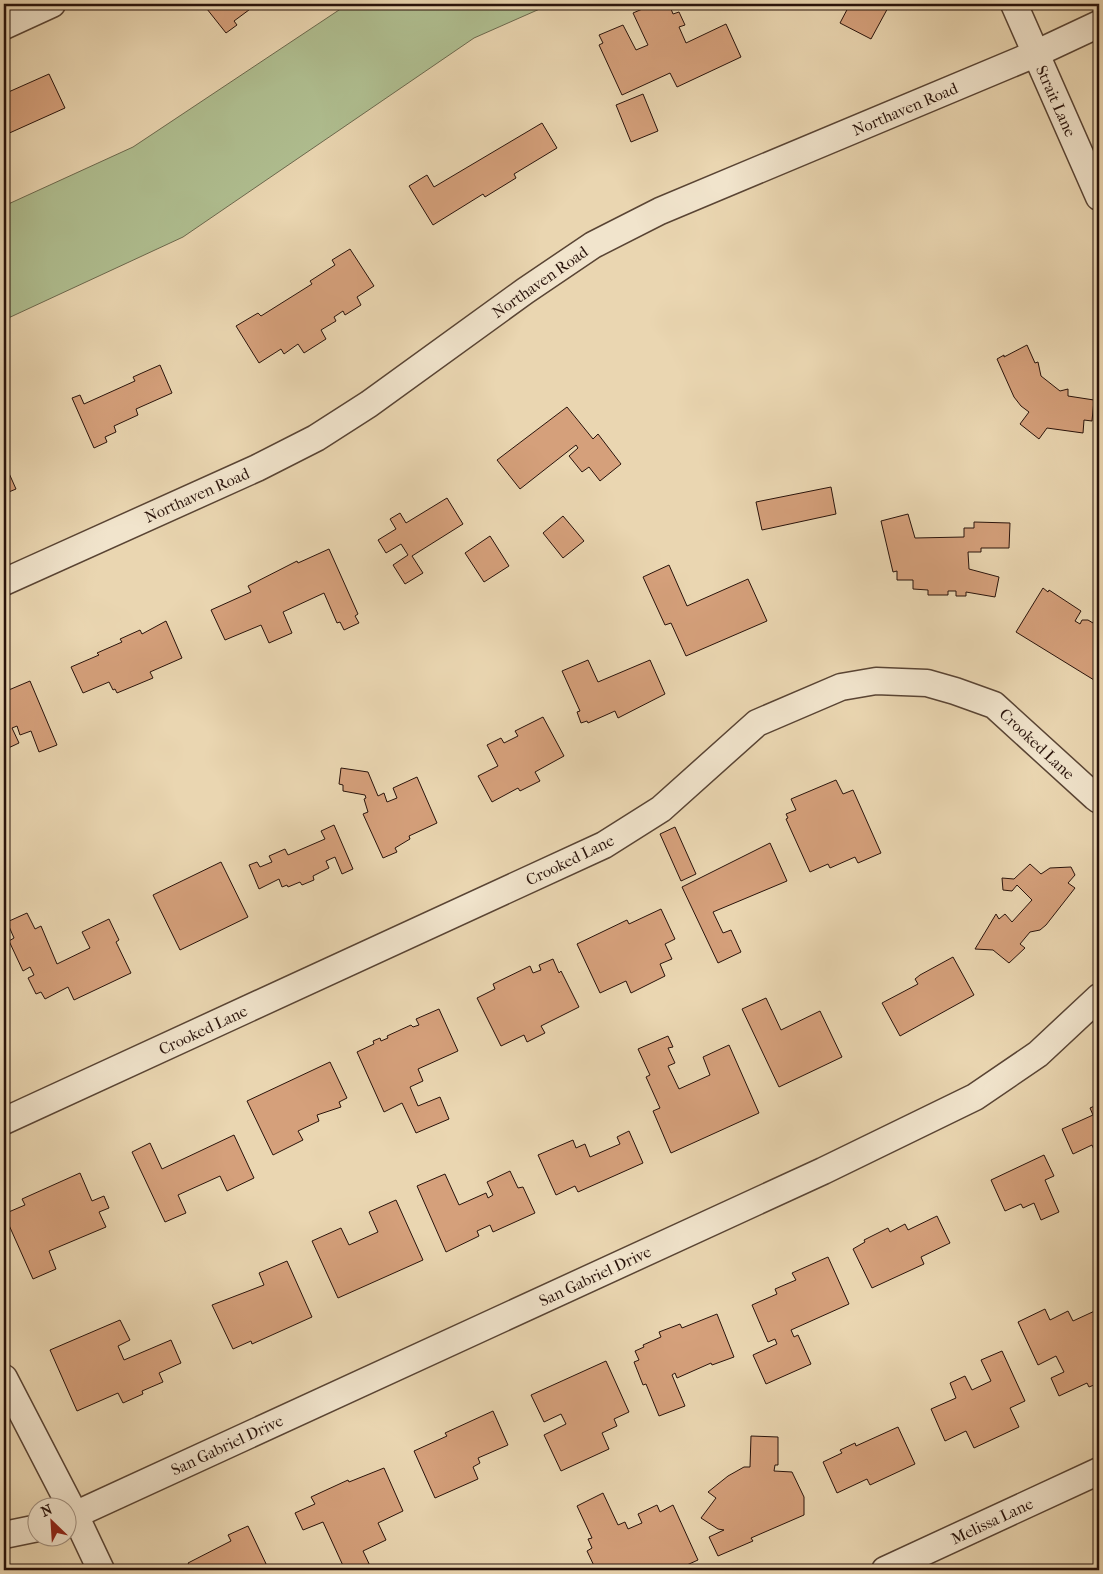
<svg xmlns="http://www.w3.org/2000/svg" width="1103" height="1574" font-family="'IM FELL French Canon',serif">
<rect width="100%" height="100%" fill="#ead6b1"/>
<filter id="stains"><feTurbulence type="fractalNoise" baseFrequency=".004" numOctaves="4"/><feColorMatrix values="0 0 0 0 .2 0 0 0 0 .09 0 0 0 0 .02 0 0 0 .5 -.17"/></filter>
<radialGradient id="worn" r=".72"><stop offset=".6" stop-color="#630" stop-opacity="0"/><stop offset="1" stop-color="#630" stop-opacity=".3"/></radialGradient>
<!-- green -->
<polygon fill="#b0bf91" stroke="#6c694e" points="348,4 551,4 474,38 183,237 4,320 4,206 133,147"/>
<!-- building -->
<g fill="#d5a07b" stroke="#29130b">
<polygon points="203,4 257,4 234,21 237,25 226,33"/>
<polygon points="654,4 669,4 673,14 679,12 685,25 679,27 686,43 726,24 741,57 677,87 670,73 622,95 599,45 603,43 599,35 623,25 636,50 648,45 633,13"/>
<polygon points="850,4 890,4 871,39 840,23"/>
<polygon points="49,74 65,108 5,135 4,94"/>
<polygon points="643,94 658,131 631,142 616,105"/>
<polygon points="542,123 557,148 514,174 516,178 485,197 483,194 433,225 409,186 427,175 434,187"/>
<polygon points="350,249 374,286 357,297 361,305 345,315 343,311 334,317 336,321 321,330 326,339 304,353 298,344 284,354 281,349 259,363 236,326 258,313 261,316 312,284 310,281 335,265 332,260"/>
<polygon points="1027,345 1035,363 1038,362 1041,376 1060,391 1068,389 1068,396 1094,400 1092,421 1084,420 1083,433 1047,428 1039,439 1020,424 1029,412 1021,406 1014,397 997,359 1004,355 1004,357"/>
<polygon points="160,365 172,393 136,409 138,415 114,426 116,432 105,437 107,442 94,448 72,398 80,395 84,404 135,381 133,377"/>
<polygon points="567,407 593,439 598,434 621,464 600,481 589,467 582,472 569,456 578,448 576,445 520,489 497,460"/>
<polygon points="4,462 16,489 4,494"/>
<polygon points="831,487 836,514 762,530 756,502"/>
<polygon points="447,498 463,524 412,556 423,573 405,584 393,565 408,555 401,544 386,553 378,540 396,529 390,519 400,513 406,523"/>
<polygon points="908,514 915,538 964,537 964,528 974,528 974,522 1010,523 1009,548 981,548 981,552 968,552 969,569 999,577 995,597 966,592 966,596 956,596 956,591 948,591 948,595 928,595 928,590 913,589 913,580 897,580 897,571 893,572 881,521"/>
<polygon points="563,516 584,541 563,558 543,533"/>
<polygon points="490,536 509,566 484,582 465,553"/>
<polygon points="329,549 358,614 355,616 359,623 344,630 340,622 337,623 324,593 283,612 292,633 269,643 261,625 225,640 211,610 251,592 248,586 297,561 298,563"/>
<polygon points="669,565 687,606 748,579 767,621 686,656 671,623 665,625 643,577"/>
<polygon points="1043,588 1048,592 1049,590 1081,611 1075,621 1080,624 1082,620 1088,620 1093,623 1099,613 1099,671 1094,680 1016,632"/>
<polygon points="166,621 182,658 150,672 153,678 117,693 115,689 113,690 109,682 83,693 71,667 99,655 97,653 122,642 120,639 140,630 142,634"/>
<polygon points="588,660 598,682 650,660 665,694 618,718 615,711 588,723 587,721 581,723 577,712 580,711 562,671"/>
<polygon points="30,681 57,745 39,752 31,731 20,735 17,726 12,728 19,743 4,750 4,692"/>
<polygon points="543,717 564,756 535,772 540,781 520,791 518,788 492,802 478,776 498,766 487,745 501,738 504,743 518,736 515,731"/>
<polygon points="341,768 368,772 378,796 384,793 387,802 397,798 393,788 417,777 437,823 409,836 410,839 395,848 397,852 383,858 363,814 368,812 364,799 366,798 365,795 343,791 343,785 339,784"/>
<polygon points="836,780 843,794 853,790 881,853 858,863 855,857 830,868 828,864 810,872 786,819 788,818 786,814 796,810 791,799"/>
<polygon points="334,825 353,869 342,874 335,857 326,861 329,868 313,876 314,880 302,885 300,882 288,887 287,885 282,887 279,879 259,889 249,865 257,862 260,867 272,862 269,856 285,849 288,855 325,839 321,831"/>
<polygon points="675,827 696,874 681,881 660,834"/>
<polygon points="770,843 787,881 713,912 723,933 731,930 741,952 718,963 682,887"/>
<polygon points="221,862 248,917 180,950 153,895"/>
<polygon points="1030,864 1041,874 1050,868 1071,867 1075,875 1068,883 1075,888 1046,925 1040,930 1030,932 1020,944 1025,948 1009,963 993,950 975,949 996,914 999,919 1005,914 1012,922 1032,900 1017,885 1012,891 1003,890 1002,878 1014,879"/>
<polygon points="661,909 675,939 665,944 672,959 660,964 665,976 631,993 626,981 600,993 577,944 627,920 629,924"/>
<polygon points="27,913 35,929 41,926 57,964 90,948 82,932 109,919 119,940 116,942 131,973 74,1000 68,987 45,999 41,992 36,994 28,978 34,975 30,967 23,971 9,941 14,938 7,922"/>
<polygon points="953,957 974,995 900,1036 882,1003 918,984 915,979 920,975"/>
<polygon points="553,959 559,973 561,971 579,1007 541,1026 545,1033 527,1042 524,1035 501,1046 477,998 495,989 493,984 530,966 533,973 541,970 539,965"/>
<polygon points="766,998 781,1030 820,1011 842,1057 779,1087 742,1009"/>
<polygon points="439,1009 458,1051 418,1069 423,1081 410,1087 418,1106 440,1097 449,1119 416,1133 402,1103 384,1112 357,1052 374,1044 373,1041 380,1038 381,1041 388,1038 387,1036 411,1025 413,1027 419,1025 416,1019"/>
<polygon points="668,1036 673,1047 668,1048 675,1063 668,1066 679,1089 710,1075 703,1057 729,1045 759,1113 671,1153 653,1111 660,1108 646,1077 650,1075 638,1049"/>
<polygon points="330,1062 347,1098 339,1102 341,1107 317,1115 319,1121 298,1131 303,1140 273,1155 247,1101"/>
<polygon points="1099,1104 1099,1162 1092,1145 1073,1154 1062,1129 1093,1115 1090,1108"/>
<polygon points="629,1131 643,1163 578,1192 575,1186 556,1195 538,1155 573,1140 576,1148 585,1144 590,1157 620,1144 617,1137"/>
<polygon points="234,1135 254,1178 227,1191 220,1176 178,1195 186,1213 165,1222 132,1152 150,1143 162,1169"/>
<polygon points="1044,1155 1054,1176 1045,1180 1059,1212 1041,1220 1034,1203 1023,1208 1021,1204 1005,1211 991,1180"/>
<polygon points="510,1171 518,1188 523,1187 535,1213 493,1232 490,1225 477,1231 479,1236 446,1252 417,1186 445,1174 459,1205 486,1193 488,1198 493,1195 487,1182"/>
<polygon points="80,1173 92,1201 104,1196 109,1208 99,1212 106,1227 49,1251 56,1269 33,1279 4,1214 25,1205 22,1199"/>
<polygon points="396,1200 423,1260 338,1298 312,1241 341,1228 349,1245 378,1232 369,1212"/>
<polygon points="937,1216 950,1243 921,1257 924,1264 872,1288 853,1249 865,1242 864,1240 888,1228 890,1232 905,1224 908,1230"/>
<polygon points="828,1257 849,1304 791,1330 794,1337 798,1335 811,1364 766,1384 753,1355 777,1344 775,1339 768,1342 752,1305 777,1294 775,1289 796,1280 792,1273"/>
<polygon points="287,1261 312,1317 252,1344 251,1341 233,1349 212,1305 264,1285 259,1273"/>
<polygon points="1045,1309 1050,1320 1068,1311 1073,1321 1099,1309 1099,1383 1089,1387 1087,1383 1059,1396 1051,1378 1064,1372 1056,1356 1038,1365 1018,1322"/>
<polygon points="717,1314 734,1357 712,1365 711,1363 677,1378 675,1373 672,1375 685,1406 659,1416 646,1384 643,1385 634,1362 639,1360 635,1351 644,1347 643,1345 661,1337 659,1332 680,1324 682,1328"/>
<polygon points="120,1320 130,1340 118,1346 124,1360 171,1340 181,1363 159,1373 163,1382 142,1391 143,1394 123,1403 118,1393 77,1411 50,1350"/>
<polygon points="1002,1351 1025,1401 1010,1408 1019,1427 974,1448 966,1431 945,1441 931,1409 956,1398 950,1383 965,1376 972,1390 991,1381 981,1360"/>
<polygon points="606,1361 629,1412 614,1419 617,1426 602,1433 609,1449 561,1471 544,1435 566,1424 561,1414 544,1422 531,1395"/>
<polygon points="493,1411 508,1445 478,1458 480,1463 473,1467 478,1479 435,1498 414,1451 447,1436 445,1433"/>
<polygon points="898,1427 915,1464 870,1485 867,1479 837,1493 823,1462 842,1453 840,1450 855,1443 856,1446"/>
<polygon points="751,1436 778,1437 778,1465 775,1465 774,1471 792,1472 804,1497 804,1515 751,1538 753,1541 718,1556 709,1537 724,1530 718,1529 701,1518 716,1498 708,1492 728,1476 744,1467 750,1467"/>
<polygon points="384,1468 403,1511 378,1523 386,1540 363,1551 372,1570 345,1570 323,1522 303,1530 295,1513 315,1504 311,1497 348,1480 349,1482"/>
<polygon points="603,1493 618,1525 625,1522 628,1529 642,1523 638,1514 657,1505 660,1512 673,1505 698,1560 678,1569 679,1570 596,1570 587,1551 592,1548 588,1539 592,1538 577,1506"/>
<polygon points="248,1526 268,1568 263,1570 192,1570 188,1563 231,1541 228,1535"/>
</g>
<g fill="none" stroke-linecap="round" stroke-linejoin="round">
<!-- minor casing -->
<g stroke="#594434" stroke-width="29">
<g id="minor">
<polyline points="1014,4 1099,197"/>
<polyline points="4,26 52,4"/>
<polyline points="4,582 257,468 316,438 369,404 525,291 593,245 660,211 1035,54 1099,24"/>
<polyline points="4,1121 604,845 661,809 757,723 841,687 876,681 927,683 955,691 994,705 1095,797 1099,800"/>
<polyline points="4,1378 75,1515 101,1570"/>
<polyline points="68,1518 823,1171 975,1097 1038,1054 1099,997"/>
<polyline points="4,1535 38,1528"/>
<polyline points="885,1570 1099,1471"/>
</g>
</g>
<!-- minor -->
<use href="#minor" stroke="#f1e4cc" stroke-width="26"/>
</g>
<g text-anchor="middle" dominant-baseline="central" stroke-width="4" stroke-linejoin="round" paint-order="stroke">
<!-- street labels -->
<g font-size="16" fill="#29130b" stroke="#f1e4cc">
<text transform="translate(1056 101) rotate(66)">Strait Lane</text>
<text transform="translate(905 109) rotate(-23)">Northaven Road</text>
<text transform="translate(540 282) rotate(-35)">Northaven Road</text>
<text transform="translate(197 495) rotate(-24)">Northaven Road</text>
<text transform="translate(1037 744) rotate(43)">Crooked Lane</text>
<text transform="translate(570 860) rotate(-26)">Crooked Lane</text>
<text transform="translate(203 1030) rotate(-25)">Crooked Lane</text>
<text transform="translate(595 1276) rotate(-25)">San Gabriel Drive</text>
<text transform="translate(227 1445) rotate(-25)">San Gabriel Drive</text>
<text transform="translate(992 1521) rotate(-25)">Melissa Lane</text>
</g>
</g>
<!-- margin -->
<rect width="1103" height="1574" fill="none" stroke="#ead6b1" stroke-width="20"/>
<rect x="5" y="5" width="1093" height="1564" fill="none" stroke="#29130b" stroke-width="2.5"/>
<rect x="10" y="10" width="1083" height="1554" fill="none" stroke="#29130b"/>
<!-- north arrow -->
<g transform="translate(52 1522) rotate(335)"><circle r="24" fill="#f1e4cc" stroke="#a1907f"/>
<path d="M0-4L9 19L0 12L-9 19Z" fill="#8f2418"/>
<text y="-8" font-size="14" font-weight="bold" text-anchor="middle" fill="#29130b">N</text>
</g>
<rect width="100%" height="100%" filter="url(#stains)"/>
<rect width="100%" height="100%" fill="url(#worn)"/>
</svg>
